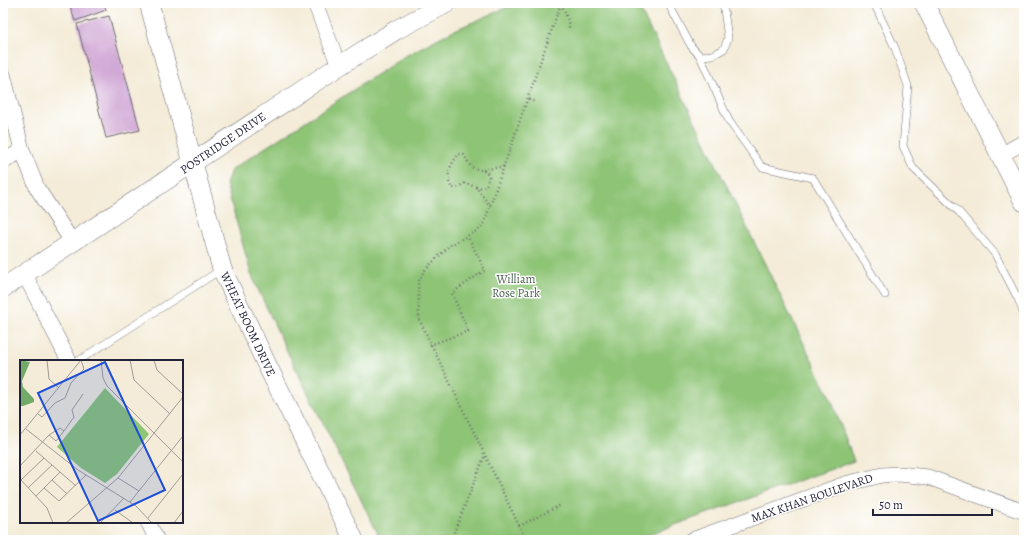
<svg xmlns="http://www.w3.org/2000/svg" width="1027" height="543" font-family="Alegreya,serif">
<rect width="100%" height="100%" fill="#fff"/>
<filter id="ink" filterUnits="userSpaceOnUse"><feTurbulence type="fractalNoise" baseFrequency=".025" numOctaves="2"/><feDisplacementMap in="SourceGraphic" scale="8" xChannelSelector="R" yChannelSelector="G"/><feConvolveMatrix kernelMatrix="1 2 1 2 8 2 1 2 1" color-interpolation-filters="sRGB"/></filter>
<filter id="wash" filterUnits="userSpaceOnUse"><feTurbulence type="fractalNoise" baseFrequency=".012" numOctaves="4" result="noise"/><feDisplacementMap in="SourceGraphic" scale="16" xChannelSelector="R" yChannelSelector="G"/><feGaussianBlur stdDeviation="0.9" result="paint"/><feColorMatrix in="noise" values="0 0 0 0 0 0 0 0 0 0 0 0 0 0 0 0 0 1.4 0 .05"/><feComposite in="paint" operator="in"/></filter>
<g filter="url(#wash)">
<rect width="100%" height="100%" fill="#f4ecd8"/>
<!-- green -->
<polygon fill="#8ec476" stroke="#587358" points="517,3 637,3 831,399 854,461 633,540 381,540 285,347 251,274 226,184 231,170 405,56 450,32"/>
<g id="blocks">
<!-- building -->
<g fill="#d1a9d6">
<polygon points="69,3 104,3 106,10 75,21"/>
<polygon points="109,16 140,130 106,138 77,24"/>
</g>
</g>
</g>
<g filter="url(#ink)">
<use href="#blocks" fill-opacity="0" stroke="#6c6972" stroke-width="1"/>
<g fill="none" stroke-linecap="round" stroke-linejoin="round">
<!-- service casing -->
<g stroke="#6c6972" stroke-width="8">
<g id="service">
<polyline points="668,3 691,46 700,56 713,55 724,49 728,38 723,3"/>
<polyline points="874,3 895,48 908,86 903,146 913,168 959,212 995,254 1019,301 1024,315"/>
<polyline points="700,56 729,121 762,167 813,178 885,295"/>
<polyline points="78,361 222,269"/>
</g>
</g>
<!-- minor casing -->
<g stroke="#6c6972" stroke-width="16">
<g id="minor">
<polyline points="315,3 339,66"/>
<polyline points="3,74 22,150 37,188 73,243"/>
<polyline points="1001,155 1024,142"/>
<polyline points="3,162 22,150"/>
<polyline points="25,275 69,361"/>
<polyline points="148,522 157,540"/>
<polyline points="692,540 845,484 882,475 899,474 928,477 1024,512"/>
</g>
</g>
<!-- tertiary casing -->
<g stroke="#6c6972" stroke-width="20">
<g id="tertiary">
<polyline points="149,3 222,269 266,363 354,540"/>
<polyline points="924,3 1024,202"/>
<polyline points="3,288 339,66 396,30 447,3"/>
</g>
</g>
<!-- path -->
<g stroke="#6c6972" stroke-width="2.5" stroke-dasharray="1 3" stroke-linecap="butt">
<polyline points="561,4 568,20 569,28"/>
<polyline points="529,99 535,102"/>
<polyline points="483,170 505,166"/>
<path d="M 476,187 L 483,188 L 486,186 L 489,177 L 487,172 L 471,167 L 464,155 L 459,154 C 451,163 444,177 452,188 L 456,188 L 465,183 L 476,187 L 490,206"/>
<polyline points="430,345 468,331 452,293 485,270 468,237"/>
<polyline points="519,526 561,505"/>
<polyline points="451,540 485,455"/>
<polyline points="526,540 419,319 418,282 424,271 449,246 480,229 484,223 561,3"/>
</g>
<!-- service -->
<use href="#service" stroke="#fff" stroke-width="7"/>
<!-- minor -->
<use href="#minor" stroke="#fff" stroke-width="15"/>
<!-- tertiary -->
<use href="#tertiary" stroke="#fff" stroke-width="19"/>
</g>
</g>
<g text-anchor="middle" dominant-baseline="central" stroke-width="3" stroke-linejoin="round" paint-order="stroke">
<!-- street labels -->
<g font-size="12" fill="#22223b" stroke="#fff">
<text transform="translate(223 143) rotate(-34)">POSTRIDGE DRIVE</text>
<text transform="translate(248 324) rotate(65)">WHEAT BOOM DRIVE</text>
<text transform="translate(812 498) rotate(-19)">MAX KHAN BOULEVARD</text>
</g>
<!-- park labels -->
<g font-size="12" fill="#4d6353" stroke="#fff">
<text x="516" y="279">William<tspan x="516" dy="14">Rose Park</tspan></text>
</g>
</g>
<!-- overview -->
<g transform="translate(20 360)">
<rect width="163" height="163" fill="#f4ecd8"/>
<path d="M 85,28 L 129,74 L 97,114 L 85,123 L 61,108 L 37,87 Z" fill="#8ec476"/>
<path d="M 0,0 L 10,2 L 2,21 L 3,27 L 14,39 L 14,42 L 3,46 L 0,46 Z" fill="#72aa67"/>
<path fill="none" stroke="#a09b99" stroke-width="1" d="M 27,0 L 29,19 L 39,28M 81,0 L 83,18 L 87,26 L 163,102M 110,0 L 114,20 L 150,54M 134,0 L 137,10 L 163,34M 18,54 L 22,57 L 35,43 L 45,38 L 51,23 L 64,9 L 61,0M 6,69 L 58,110 L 116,146 L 132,163M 44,71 L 54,57 L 52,50 L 63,34M 0,75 L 61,0M 16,91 L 56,126M 0,106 L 29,75 L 40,68 L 44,71 L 36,81 L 29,75M 98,118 L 119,131M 0,119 L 27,148 L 33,163M 1,120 L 24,98M 32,120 L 47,134M 8,128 L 32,105M 24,128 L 39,141 L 66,115M 16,136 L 40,112M 110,142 L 163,76M 95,150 L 113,163M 128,158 L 163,114M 46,163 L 98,118 L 163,37M 80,163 L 104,138M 154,163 L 163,151"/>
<path fill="#1d4ed8" fill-opacity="0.15" stroke="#1d4ed8" stroke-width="2" d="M 85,2 L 145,130 L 78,161 L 18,33 Z"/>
<rect width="163" height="163" fill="none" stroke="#22223b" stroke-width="2"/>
</g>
<!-- margin -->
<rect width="1027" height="543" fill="none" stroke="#fff" stroke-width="16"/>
<!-- scale -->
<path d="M873 509v6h119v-6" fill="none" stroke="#22223b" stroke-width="2"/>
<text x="879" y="509" font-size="12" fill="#22223b" stroke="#ffffff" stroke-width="3" paint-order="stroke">50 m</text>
</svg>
